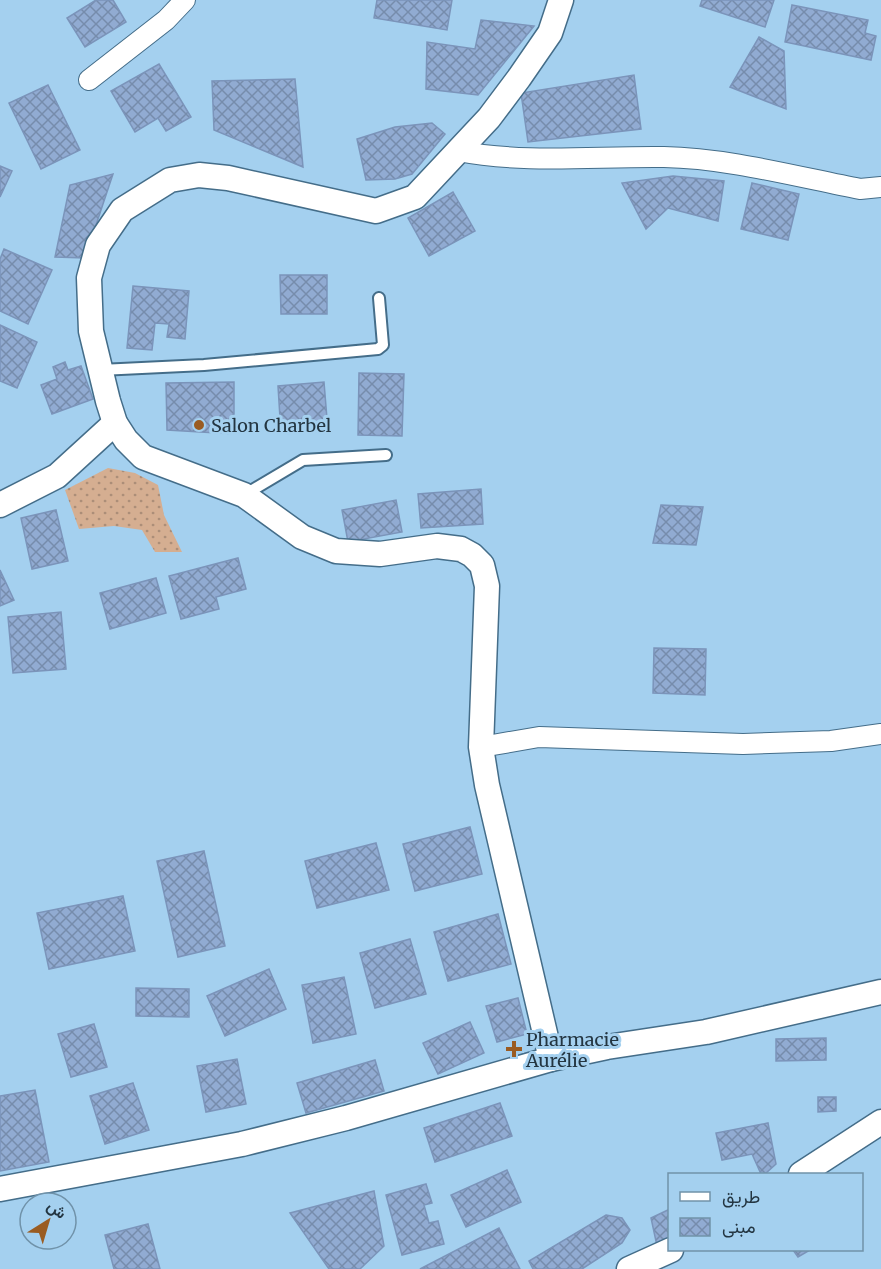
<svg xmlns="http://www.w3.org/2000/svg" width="881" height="1269" font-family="Merriweather,Vazirmatn,serif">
<defs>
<pattern id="grass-dots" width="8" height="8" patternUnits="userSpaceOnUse" patternTransform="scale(1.5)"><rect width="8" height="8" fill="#d5ae91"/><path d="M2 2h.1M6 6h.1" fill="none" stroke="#ac8e78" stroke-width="1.8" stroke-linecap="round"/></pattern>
<pattern id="building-cross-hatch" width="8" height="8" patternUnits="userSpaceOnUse" patternTransform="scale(1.5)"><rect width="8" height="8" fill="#91abd2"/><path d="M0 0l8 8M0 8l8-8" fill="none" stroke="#768cac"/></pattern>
</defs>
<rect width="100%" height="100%" fill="#a4d0ef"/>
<!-- grass -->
<polygon fill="url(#grass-dots)" points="108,468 135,473 158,485 164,515 182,552 155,552 142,530 114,526 79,529 65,490"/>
<!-- building -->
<g fill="url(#building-cross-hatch)" stroke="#7b94ba" stroke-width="1.5">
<polygon points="96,0 113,0 126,22 85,47 67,18"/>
<polygon points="377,0 452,0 447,30 374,18"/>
<polygon points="702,0 774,0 765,27 700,6"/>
<polygon points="792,5 868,20 865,33 876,36 871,60 785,42"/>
<polygon points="481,20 534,26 478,95 426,89 427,42 475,49"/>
<polygon points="759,37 784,51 786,109 730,87"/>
<polygon points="159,64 191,117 166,131 158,118 135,132 111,91"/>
<polygon points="634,75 641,129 528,142 521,93"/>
<polygon points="295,79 303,167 214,130 212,81"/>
<polygon points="48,85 80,150 41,169 9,103"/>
<polygon points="432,123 445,134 412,174 395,179 366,180 357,139 395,127"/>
<polygon points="0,166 12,171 0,197"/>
<polygon points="113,174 85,258 55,257 70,185"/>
<polygon points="673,176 724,181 718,221 668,208 646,229 622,183"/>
<polygon points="752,183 799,194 788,240 741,229"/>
<polygon points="453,192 475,231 429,256 408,218"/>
<polygon points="4,249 52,270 28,324 0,311 0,259"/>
<polygon points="280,275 327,275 327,314 281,314"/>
<polygon points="133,286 189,291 185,339 167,337 169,324 155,323 152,350 127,348"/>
<polygon points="0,325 37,342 17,388 0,381"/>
<polygon points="65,362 68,370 81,366 93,399 52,414 41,385 57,379 53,367"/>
<polygon points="359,373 404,374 402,436 358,435"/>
<polygon points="234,382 234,434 167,430 166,383"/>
<polygon points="324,382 328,431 281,434 278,386"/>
<polygon points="481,489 483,524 421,528 418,494"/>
<polygon points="396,500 402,532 348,542 342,510"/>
<polygon points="661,505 703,507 696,545 653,543"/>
<polygon points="56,510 68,561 32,569 21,518"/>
<polygon points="238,558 246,589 216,597 219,609 181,619 169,576"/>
<polygon points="0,570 14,600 0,606"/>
<polygon points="156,578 166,613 110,629 100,593"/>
<polygon points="61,612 66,669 13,673 8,617"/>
<polygon points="654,648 706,649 705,695 653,693"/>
<polygon points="470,827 482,874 415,891 403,844"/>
<polygon points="376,843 389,890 317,908 305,861"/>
<polygon points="204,851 225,946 178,957 157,861"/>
<polygon points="123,896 135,951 49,969 37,913"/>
<polygon points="498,914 511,964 448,981 434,932"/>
<polygon points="410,939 426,994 375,1008 360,953"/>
<polygon points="269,969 286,1009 225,1036 207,996"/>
<polygon points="344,977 356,1034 313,1043 302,985"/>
<polygon points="136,988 189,989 189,1017 136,1016"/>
<polygon points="518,998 527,1034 497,1042 486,1006"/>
<polygon points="470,1022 484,1053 438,1074 423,1043"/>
<polygon points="94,1024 107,1067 71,1077 58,1034"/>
<polygon points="826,1038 826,1060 776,1061 776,1039"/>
<polygon points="237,1059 246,1104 206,1112 197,1066"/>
<polygon points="375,1060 384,1091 306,1113 297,1083"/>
<polygon points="133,1083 149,1130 105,1144 90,1096"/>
<polygon points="35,1090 49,1162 0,1171 0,1096"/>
<polygon points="818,1097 836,1097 836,1111 818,1112"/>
<polygon points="500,1103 512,1136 435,1162 424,1128"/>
<polygon points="768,1123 776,1164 765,1174 761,1174 752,1154 722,1160 716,1133"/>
<polygon points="507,1170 521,1202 466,1227 451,1195"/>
<polygon points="426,1184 432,1203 424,1205 429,1223 438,1221 444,1244 402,1255 386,1195"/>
<polygon points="374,1191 384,1246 360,1269 329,1269 290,1213"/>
<polygon points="670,1209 670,1240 657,1246 651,1218"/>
<polygon points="606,1215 622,1218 630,1230 622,1243 582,1269 533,1269 529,1261"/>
<polygon points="148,1224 160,1269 114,1269 105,1235"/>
<polygon points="499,1228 520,1269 420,1269"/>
<polygon points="793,1250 810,1250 798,1257"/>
</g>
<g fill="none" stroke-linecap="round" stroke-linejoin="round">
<!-- service casing -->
<g stroke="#446d89" stroke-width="14">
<g id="service">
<polyline points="100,370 204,365 378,349 383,345 379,298"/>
<polyline points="244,495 303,460 386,455"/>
</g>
</g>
<!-- minor casing -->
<g stroke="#446d89" stroke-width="22">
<g id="minor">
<polyline points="89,80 166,20 185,0"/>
<path d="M 458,151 C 526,164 595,156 664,157 C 727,158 798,177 860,189 L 881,187"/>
<polyline points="481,747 539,737 743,744 831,741 881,734"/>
</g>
</g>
<!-- tertiary casing -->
<g stroke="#446d89" stroke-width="27">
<g id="tertiary">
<polyline points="0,505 57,476 115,423"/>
<polyline points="551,1059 487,785 481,747 487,586 482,565 472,555 461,549 437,546 380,554 336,551 302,537 244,495 143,457 126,440 115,423 108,401 91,331 89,278 98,245 122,210 170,180 199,175 228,178 376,211 415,197 489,118 519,78 550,33 561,0"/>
<polyline points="801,1174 881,1122"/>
<polyline points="0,1189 242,1144 346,1118 551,1059 607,1047 706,1032 881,992"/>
<polyline points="629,1269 671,1250"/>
</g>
</g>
<!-- service -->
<use href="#service" stroke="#fff" stroke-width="10"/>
<!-- minor -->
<use href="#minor" stroke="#fff" stroke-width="20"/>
<!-- tertiary -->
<use href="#tertiary" stroke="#fff" stroke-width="24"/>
</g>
<!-- markers -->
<g fill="#9a5c22" stroke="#a4d0ef" stroke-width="2">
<circle cx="199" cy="425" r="6"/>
<path d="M511 1040h6v6h6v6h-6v6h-6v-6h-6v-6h6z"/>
</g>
<g text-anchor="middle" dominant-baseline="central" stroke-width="6" stroke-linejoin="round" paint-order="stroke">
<!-- poi labels -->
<g font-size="18" fill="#233541" stroke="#a4d0ef" text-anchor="start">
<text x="211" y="425">Salon Charbel</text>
<text x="526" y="1039">Pharmacie<tspan x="526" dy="21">Aurélie</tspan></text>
</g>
</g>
<!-- legend -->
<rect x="668" y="1173" width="195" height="78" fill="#a4d0ef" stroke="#7092a9" stroke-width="1.5"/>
<rect x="680" y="1192" width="30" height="9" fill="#ffffff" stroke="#7092a9" stroke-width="1.5"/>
<text x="722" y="1203" font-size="18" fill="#233541">طريق</text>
<rect x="680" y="1218" width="30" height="18" fill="url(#building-cross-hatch)" stroke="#7092a9" stroke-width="1.5"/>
<text x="722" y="1233" font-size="18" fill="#233541">مبنى</text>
<!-- north arrow -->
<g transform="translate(48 1221) rotate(37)"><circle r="28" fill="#a4d0ef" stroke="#7092a9" stroke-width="1.5"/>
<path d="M0-4.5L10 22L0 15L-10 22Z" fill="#9a5c22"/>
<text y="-9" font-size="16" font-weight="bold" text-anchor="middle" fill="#233541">ش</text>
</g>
</svg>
